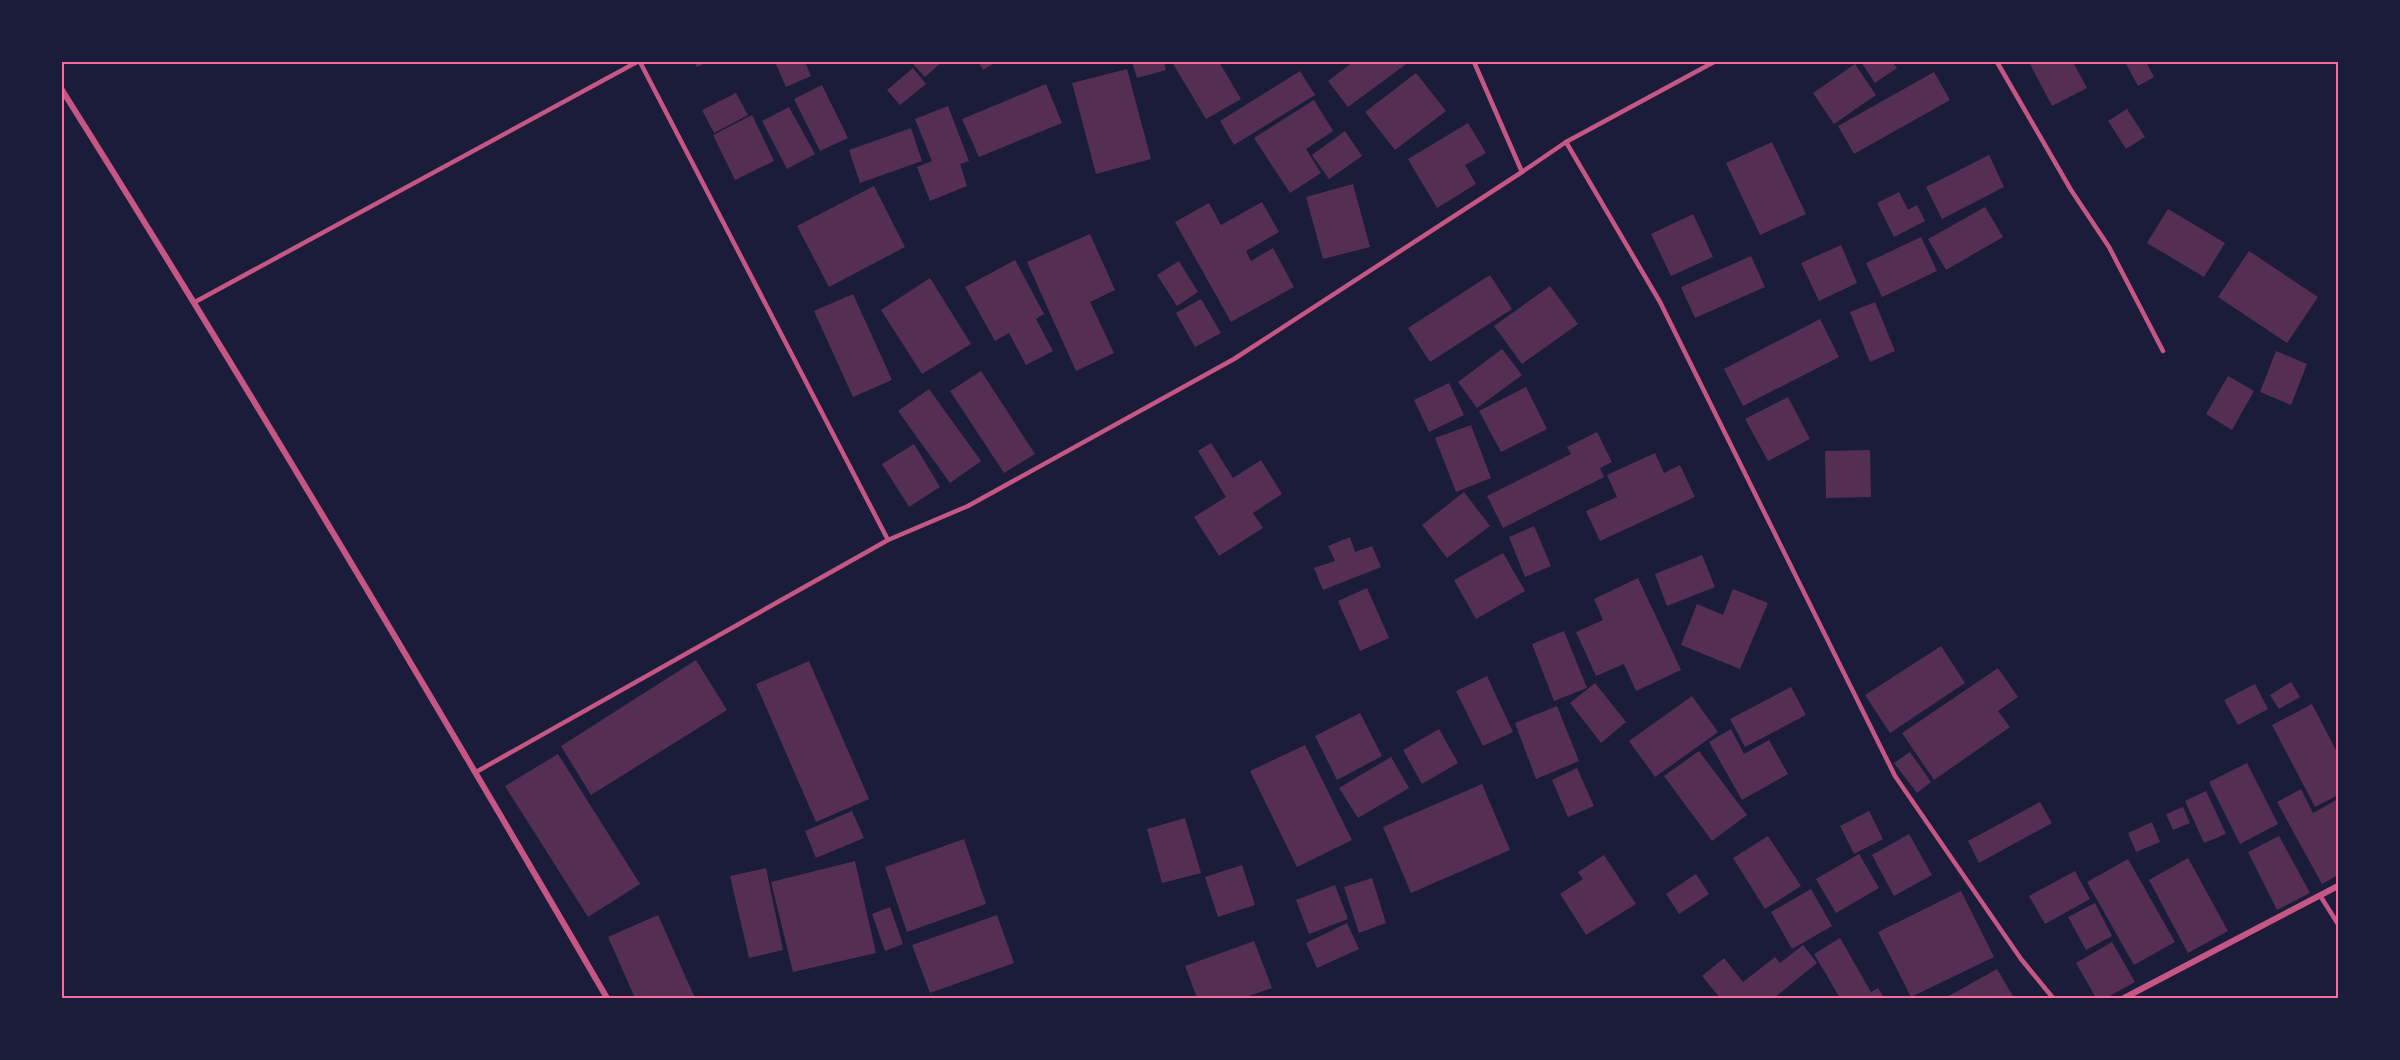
<svg xmlns="http://www.w3.org/2000/svg" width="2400" height="1060" font-family="'PT Sans',sans-serif">
<rect width="100%" height="100%" fill="#1b1b3a"/>
<!-- building -->
<g fill="#542f53">
<polygon points="694,62 708,62 697,67"/>
<polygon points="775,62 805,62 811,76 786,87"/>
<polygon points="911,62 942,62 925,77"/>
<polygon points="978,62 996,62 983,70"/>
<polygon points="1132,62 1164,62 1166,70 1137,78"/>
<polygon points="1172,62 1219,62 1241,99 1206,119"/>
<polygon points="1353,62 1409,62 1348,107 1328,81"/>
<polygon points="1861,62 1892,62 1897,68 1875,83"/>
<polygon points="2029,62 2073,62 2087,88 2052,106"/>
<polygon points="2125,62 2146,62 2154,77 2138,86"/>
<polygon points="1855,64 1876,95 1834,124 1813,93"/>
<polygon points="913,68 926,84 900,105 887,90"/>
<polygon points="1127,69 1151,159 1096,174 1072,83"/>
<polygon points="1300,71 1315,95 1234,145 1220,121"/>
<polygon points="1934,72 1950,100 1854,154 1838,126"/>
<polygon points="1416,73 1446,111 1395,150 1365,112"/>
<polygon points="1046,84 1062,123 979,157 962,119"/>
<polygon points="822,85 848,138 820,151 794,99"/>
<polygon points="736,93 748,115 714,133 702,110"/>
<polygon points="1314,100 1333,131 1306,149 1321,173 1290,193 1254,138"/>
<polygon points="948,106 969,161 960,164 967,186 930,201 917,167 932,161 915,119"/>
<polygon points="789,107 815,154 787,169 762,121"/>
<polygon points="2127,109 2145,137 2126,149 2108,121"/>
<polygon points="752,115 774,161 735,180 713,135"/>
<polygon points="1468,123 1486,153 1465,165 1476,184 1437,208 1408,159"/>
<polygon points="911,128 922,161 860,183 849,150"/>
<polygon points="1345,131 1362,156 1329,179 1312,155"/>
<polygon points="1772,142 1806,214 1760,235 1726,163"/>
<polygon points="1989,155 2004,187 1942,219 1926,187"/>
<polygon points="1353,184 1370,247 1323,259 1306,197"/>
<polygon points="874,186 905,247 829,287 797,226"/>
<polygon points="1899,192 1908,210 1917,205 1925,221 1894,237 1877,203"/>
<polygon points="1262,202 1279,232 1246,251 1251,261 1273,248 1294,287 1231,322 1175,222 1209,203 1221,225"/>
<polygon points="1985,207 2003,237 1946,270 1928,239"/>
<polygon points="2168,209 2225,243 2204,277 2147,243"/>
<polygon points="1693,214 1713,257 1671,276 1651,234"/>
<polygon points="1090,234 1115,290 1090,302 1114,353 1076,371 1027,262"/>
<polygon points="1921,237 1937,271 1882,297 1866,263"/>
<polygon points="1841,245 1857,283 1819,301 1801,263"/>
<polygon points="2249,251 2318,297 2287,343 2218,297"/>
<polygon points="1751,256 1765,287 1695,318 1681,287"/>
<polygon points="1015,260 1044,314 1036,319 1053,351 1026,365 1009,333 995,341 965,287"/>
<polygon points="1179,261 1198,292 1177,306 1157,275"/>
<polygon points="1490,275 1512,309 1430,362 1408,328"/>
<polygon points="930,278 971,344 922,374 881,310"/>
<polygon points="1550,286 1578,324 1522,364 1494,326"/>
<polygon points="853,294 892,380 853,397 814,311"/>
<polygon points="1201,299 1221,333 1195,347 1176,313"/>
<polygon points="1875,302 1895,351 1870,362 1850,312"/>
<polygon points="1820,319 1839,357 1743,406 1724,369"/>
<polygon points="1502,349 1522,375 1477,408 1458,382"/>
<polygon points="2276,351 2307,364 2291,405 2260,392"/>
<polygon points="981,371 1035,454 1004,473 950,391"/>
<polygon points="2228,376 2254,391 2232,430 2206,414"/>
<polygon points="1449,383 1464,415 1429,432 1414,400"/>
<polygon points="1526,387 1547,429 1501,452 1479,411"/>
<polygon points="929,389 981,461 950,483 898,411"/>
<polygon points="1788,397 1810,439 1768,461 1745,419"/>
<polygon points="1471,425 1491,478 1456,492 1435,438"/>
<polygon points="1597,432 1612,462 1600,468 1604,477 1503,528 1487,496 1571,454 1567,447"/>
<polygon points="1211,443 1233,478 1261,460 1282,494 1253,513 1263,528 1219,556 1194,517 1226,497 1198,451"/>
<polygon points="914,444 940,487 909,507 882,464"/>
<polygon points="1870,450 1871,497 1826,498 1825,451"/>
<polygon points="1655,453 1664,473 1680,465 1695,497 1600,541 1586,511 1617,497 1607,475"/>
<polygon points="1464,492 1490,526 1447,558 1422,525"/>
<polygon points="1534,526 1551,566 1525,577 1509,537"/>
<polygon points="1350,537 1355,552 1372,546 1381,567 1323,590 1314,568 1335,561 1328,546"/>
<polygon points="1503,553 1525,591 1476,619 1454,580"/>
<polygon points="1702,555 1715,587 1667,606 1655,574"/>
<polygon points="1638,578 1681,670 1636,691 1624,664 1596,676 1576,632 1603,620 1594,599"/>
<polygon points="1367,588 1389,638 1360,651 1338,601"/>
<polygon points="1733,589 1768,603 1740,669 1681,645 1697,604 1723,615"/>
<polygon points="1564,631 1587,688 1554,701 1532,644"/>
<polygon points="1941,646 1965,683 1890,733 1865,695"/>
<polygon points="696,660 727,710 591,795 561,746"/>
<polygon points="809,661 869,799 816,822 756,684"/>
<polygon points="1998,668 2018,697 1998,711 2010,727 1934,780 1902,733"/>
<polygon points="1487,676 1513,732 1483,746 1456,691"/>
<polygon points="2291,682 2300,697 2279,709 2270,695"/>
<polygon points="1595,683 1626,722 1601,743 1570,703"/>
<polygon points="2255,684 2268,709 2238,725 2224,700"/>
<polygon points="1791,687 1806,715 1745,747 1730,719"/>
<polygon points="1692,696 1718,732 1655,777 1629,741"/>
<polygon points="2312,704 2338,754 2338,795 2315,807 2272,725"/>
<polygon points="1557,706 1579,761 1536,779 1515,723"/>
<polygon points="1360,713 1382,756 1337,780 1315,736"/>
<polygon points="1439,729 1458,763 1422,784 1403,750"/>
<polygon points="1731,729 1744,754 1769,740 1788,774 1742,800 1709,742"/>
<polygon points="1305,745 1352,840 1297,867 1250,771"/>
<polygon points="1699,751 1747,815 1712,841 1664,776"/>
<polygon points="1910,752 1931,782 1917,793 1894,763"/>
<polygon points="558,754 640,884 588,917 505,786"/>
<polygon points="1391,757 1409,788 1358,818 1339,788"/>
<polygon points="2247,763 2278,824 2240,844 2209,782"/>
<polygon points="1577,768 1594,806 1568,817 1552,780"/>
<polygon points="1482,784 1510,850 1411,893 1383,827"/>
<polygon points="2301,789 2313,813 2338,799 2338,875 2322,884 2277,802"/>
<polygon points="2206,791 2226,834 2204,843 2185,801"/>
<polygon points="2040,802 2052,823 1979,863 1968,841"/>
<polygon points="2183,807 2190,823 2173,830 2166,814"/>
<polygon points="852,811 864,838 816,858 805,831"/>
<polygon points="1869,811 1883,839 1854,854 1840,826"/>
<polygon points="1185,818 1201,873 1162,883 1147,829"/>
<polygon points="2152,822 2160,842 2136,852 2128,833"/>
<polygon points="1909,834 1932,875 1894,896 1872,855"/>
<polygon points="1768,836 1801,886 1765,909 1733,858"/>
<polygon points="2279,836 2310,893 2277,910 2248,852"/>
<polygon points="964,839 986,904 907,932 885,867"/>
<polygon points="1859,854 1879,888 1836,913 1816,879"/>
<polygon points="1604,855 1636,904 1586,935 1560,894 1583,879 1578,872"/>
<polygon points="2188,858 2228,931 2188,953 2149,880"/>
<polygon points="2128,859 2175,942 2134,965 2087,882"/>
<polygon points="855,861 876,953 793,972 771,882"/>
<polygon points="1242,865 1255,905 1218,917 1205,877"/>
<polygon points="766,868 783,950 749,958 730,876"/>
<polygon points="2075,871 2090,899 2045,924 2029,896"/>
<polygon points="1696,874 1709,894 1679,914 1666,894"/>
<polygon points="1372,878 1386,923 1359,933 1344,887"/>
<polygon points="1335,885 1348,919 1309,934 1296,900"/>
<polygon points="1811,889 1832,926 1792,949 1771,912"/>
<polygon points="1961,891 1994,957 1911,997 1878,932"/>
<polygon points="2095,903 2112,936 2086,950 2068,917"/>
<polygon points="890,907 903,944 885,951 872,914"/>
<polygon points="658,915 695,998 635,998 608,937"/>
<polygon points="997,915 1014,963 930,993 912,945"/>
<polygon points="1347,923 1359,949 1317,968 1306,943"/>
<polygon points="1840,938 1871,992 1878,988 1884,998 1840,998 1814,954"/>
<polygon points="1254,941 1272,988 1243,998 1197,998 1185,966"/>
<polygon points="2112,942 2135,982 2106,998 2096,998 2076,963"/>
<polygon points="1803,945 1817,963 1774,998 1720,998 1702,976 1724,958 1743,982 1775,957 1780,963"/>
<polygon points="1997,969 2014,998 1945,998"/>
</g>
<g fill="none" stroke-linecap="round" stroke-linejoin="round">
<!-- service -->
<g stroke="#c65784" stroke-width="4.5">
<polyline points="640,62 888,540"/>
<polyline points="1474,62 1522,172 1566,142 1660,302 1895,776 2021,959 2053,998"/>
<polyline points="1997,62 2071,190 2109,247 2163,351"/>
<polyline points="1566,142 1714,62"/>
<polyline points="195,302 637,62"/>
<polyline points="476,772 888,540 968,506 1234,359 1522,172"/>
<polyline points="2321,897 2338,924"/>
</g>
<!-- minor -->
<g stroke="#c65784" stroke-width="6">
<path d="M 62,90 C 250,389 430,693 607,998"/>
<polyline points="2124,998 2338,886"/>
</g>
</g>
<!-- border -->
<rect width="2400" height="1060" fill="none" stroke="#1b1b3a" stroke-width="126"/>
<rect x="63" y="63" width="2274" height="934" fill="none" stroke="#ff6b9d" stroke-width="2"/>
</svg>
